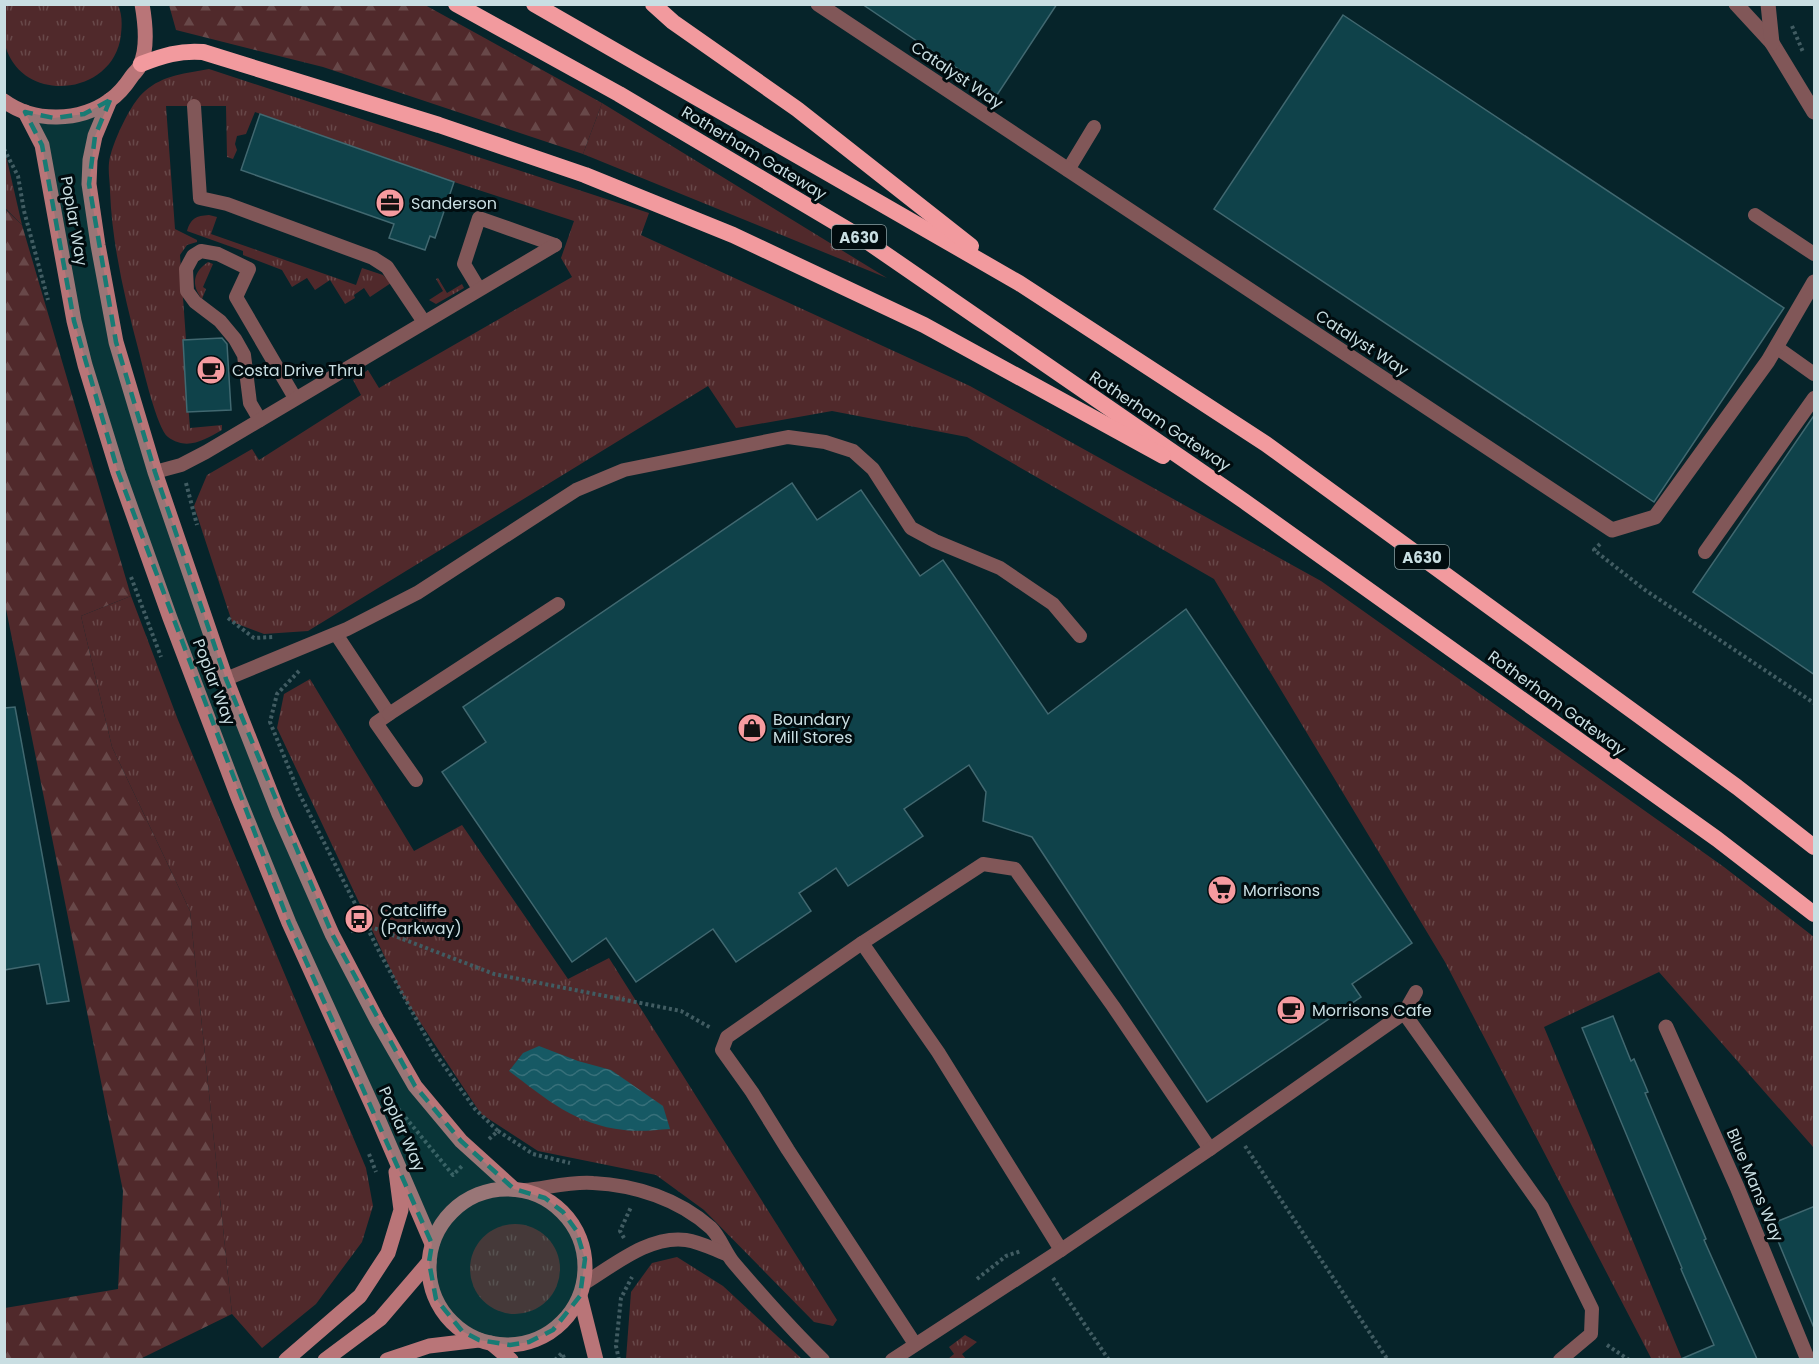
<svg xmlns="http://www.w3.org/2000/svg" width="1819" height="1364" font-family="Poppins,sans-serif">
<defs>
<pattern id="grass-tufts" width="24" height="20" patternUnits="userSpaceOnUse" patternTransform="scale(1.5)"><rect width="24" height="20" fill="#50292b"/><path d="M3 7l-1-3M5 7V3M7 7l1-3M15 17l-1-3M17 17v-4M19 17l1-3" fill="none" stroke="#684849"/></pattern>
<pattern id="forest-firs" width="22" height="20" patternUnits="userSpaceOnUse" patternTransform="scale(1.5)"><rect width="22" height="20" fill="#50292b"/><path d="M5 1l3.5 6h-7zM16 11l3.5 6h-7z" fill="#684849"/></pattern>
<pattern id="water-waves" width="16" height="10" patternUnits="userSpaceOnUse" patternTransform="scale(1.5)"><rect width="16" height="10" fill="#165964"/><path d="M0 5q4-4 8 0t8 0" fill="none" stroke="#37707a"/></pattern>
</defs>
<rect width="100%" height="100%" fill="#06242a"/>
<!-- grass -->
<g fill="url(#grass-tufts)">
<path d="M 6,4 L 118,5 C 123,16 122,29 120,41 C 108,95 27,103 7,51 C 4,43 4,35 4,28 C 4,20 4,12 6,4 Z"/>
<path d="M 209,69 L 649,213 L 641,235 L 970,386 L 1321,581 L 1724,867 L 1814,937 L 1814,1148 L 1659,972 L 1544,1027 L 1682,1359 L 1651,1358 L 1445,962 L 1214,579 L 967,437 L 832,411 L 736,428 L 708,386 L 308,631 L 264,634 L 232,622 L 194,506 L 207,475 L 252,449 L 259,460 L 361,395 L 353,380 L 368,370 L 379,388 L 572,277 L 561,258 L 574,221 L 454,182 L 255,112 L 246,134 L 237,136 L 235,144 L 237,150 L 233,159 L 227,157 L 226,106 L 166,106 L 175,229 L 197,240 L 197,242 L 187,245 L 180,255 L 186,340 L 183,341 L 190,428 L 222,425 L 222,430 C 204,440 187,451 168,437 C 157,429 143,368 139,352 C 125,299 112,245 110,191 C 110,182 108,172 109,163 C 111,145 131,102 145,91 C 163,75 187,73 209,69 Z"/>
<polygon points="602,103 887,278 583,154"/>
<polygon points="5,151 22,225 5,208"/>
<path d="M 209,215 L 217,217 L 211,234 L 356,285 L 362,268 L 383,275 L 391,283 L 370,297 L 364,288 L 354,295 L 355,298 L 345,304 L 330,280 L 315,290 L 307,278 L 292,287 L 282,270 L 243,255 L 243,251 L 187,231 C 191,218 196,216 209,215 Z"/>
<path d="M 208,262 L 213,264 L 203,287 L 206,289 L 202,299 C 191,285 193,272 208,262 Z"/>
<polygon points="438,278 447,293 462,284 464,288 436,304 429,300 443,291 436,279"/>
<polygon points="131,596 178,720 366,1168 373,1206 362,1242 316,1304 262,1348 232,1314 190,911 112,747 81,616"/>
<polygon points="310,679 414,851 462,825 568,979 609,958 837,1320 833,1326 814,1322 704,1210 656,1175 538,1151 481,1114 404,998 277,728 284,694"/>
<circle cx="515" cy="1269" r="45"/>
<polygon points="677,1257 723,1286 802,1359 626,1359 631,1292 652,1263"/>
<polygon points="965,1335 977,1342 962,1354 966,1359 948,1359 954,1354 949,1347"/>
</g>
<!-- forest -->
<g fill="url(#forest-firs)">
<polygon points="169,5 425,5 602,103 583,154 323,67 176,30"/>
<polygon points="4,208 22,225 131,596 81,616 112,747 190,911 232,1314 140,1359 5,1359 5,1308 118,1289 123,1191 5,604"/>
</g>
<!-- water -->
<path fill="url(#water-waves)" d="M 539,1046 L 578,1061 L 611,1070 L 663,1106 L 670,1129 C 655,1130 639,1132 624,1130 C 576,1125 546,1099 509,1071 L 523,1053 Z"/>
<!-- building -->
<g fill="#0f424a" stroke="#416870" stroke-width="1.5">
<polygon points="862,4 1057,4 997,95"/>
<polygon points="1343,15 1784,308 1654,502 1214,209"/>
<polygon points="260,114 454,182 435,238 430,236 425,250 389,238 394,224 241,170"/>
<polygon points="222,338 227,344 231,410 187,412 183,340"/>
<polygon points="1815,414 1815,675 1693,592"/>
<polygon points="792,483 817,520 861,490 920,576 943,560 1048,714 1186,609 1412,943 1352,984 1361,997 1207,1102 1032,837 983,821 986,792 969,765 904,809 923,836 848,886 836,868 819,880 799,893 811,911 736,962 713,929 636,982 606,938 572,962 442,772 486,742 463,707"/>
<polygon points="15,707 69,1001 47,1004 39,964 4,970 4,708"/>
<polygon points="1613,1016 1631,1061 1634,1059 1648,1092 1645,1093 1706,1239 1704,1240 1757,1359 1681,1359 1714,1345 1681,1269 1682,1268 1582,1028"/>
<polygon points="1815,1206 1815,1328 1814,1328 1771,1224"/>
</g>
<g fill="none" stroke-linecap="round" stroke-linejoin="round">
<!-- path -->
<g stroke="#415c62" stroke-width="4" stroke-dasharray="3 3" stroke-linecap="butt">
<polyline points="1792,26 1803,52"/>
<polyline points="4,149 18,176 24,211 48,300"/>
<polyline points="186,483 197,525"/>
<polyline points="1600,544 1594,550 1645,590 1814,703"/>
<polyline points="131,577 161,657"/>
<polyline points="228,618 254,638 273,637"/>
<polyline points="299,671 277,694 270,722 299,793 382,957 435,1053 475,1109 498,1131"/>
<polyline points="351,931 374,928 494,974 681,1011 711,1028"/>
<polyline points="393,1107 396,1106 453,1175 462,1166"/>
<polyline points="489,1139 498,1131 533,1154 570,1163"/>
<polyline points="1245,1146 1388,1360"/>
<polyline points="369,1154 376,1172"/>
<polyline points="624,1238 620,1231 631,1207"/>
<polyline points="1053,1278 1109,1360"/>
<polyline points="977,1279 1006,1256 1021,1251"/>
<polyline points="1607,1345 1629,1360"/>
<polyline points="555,1360 562,1353 565,1360"/>
<polyline points="619,1360 616,1346 621,1298 632,1277"/>
</g>
<!-- service -->
<g stroke="#815758" stroke-width="14">
<polyline points="194,106 200,198 227,204 373,258 387,267 424,322"/>
<polyline points="1068,170 1094,127"/>
<polyline points="1755,215 1814,254"/>
<polyline points="479,289 464,264 479,218 555,245"/>
<polyline points="1776,347 1814,374"/>
<polyline points="260,420 250,403 244,355 235,339 220,321 195,302 187,291 186,269 193,256 201,251 218,254 249,269 236,297 295,398"/>
<polyline points="155,472 181,465 206,452 555,245"/>
<polyline points="1705,552 1814,398"/>
<polyline points="336,634 389,714 376,723 416,780"/>
<polyline points="226,679 347,629 417,593 576,490 624,470 788,437 825,442 853,451 873,469 911,528 935,541 1000,568 1053,604 1080,636"/>
<polyline points="389,714 558,604"/>
<polyline points="862,943 983,864 1015,869 1113,1006 1210,1149"/>
<polyline points="1404,1013 1542,1207 1592,1309 1591,1334 1560,1360"/>
<path d="M 525,1190 C 546,1188 573,1181 593,1183 C 635,1185 679,1199 711,1228 C 720,1237 725,1252 733,1262 C 762,1296 791,1329 823,1360"/>
<path d="M 583,1284 C 613,1266 649,1235 686,1240 C 700,1242 713,1249 726,1254"/>
<polyline points="915,1344 788,1150 752,1092 722,1050 727,1037 862,943 938,1052 1061,1250"/>
<polyline points="892,1360 1061,1250 1210,1149 1404,1013 1416,992"/>
</g>
<!-- minor -->
<g stroke="#815758" stroke-width="15">
<polyline points="818,4 1612,530 1655,517 1768,361 1814,282"/>
<polyline points="1736,4 1772,43 1814,112"/>
<polyline points="1768,4 1772,43"/>
<polyline points="1666,1027 1737,1187 1808,1360"/>
</g>
<!-- secondary -->
<g stroke="#b97578" stroke-width="15">
<polyline points="110,100 95,136 90,160 89,184 98,245 116,342 155,472 226,679 279,814 332,934 377,1020 415,1086 461,1141 514,1189"/>
<path d="M 4,101 C 34,123 80,122 110,100 C 119,94 126,85 132,76 C 134,73 139,69 140,65 C 148,49 145,21 142,4"/>
<polyline points="25,112 42,145 74,321 85,365 118,472 170,618 238,797 289,923 376,1114 432,1244"/>
<circle cx="507" cy="1267" r="78"/>
<polyline points="580,1296 596,1360"/>
<polyline points="491,1343 511,1360"/>
<polyline points="286,1360 360,1296 388,1253 401,1210 396,1172"/>
<polyline points="325,1360 380,1319 429,1262"/>
<polyline points="387,1360 429,1346 479,1340"/>
</g>
<!-- trunk -->
<g stroke="#f29a9e" stroke-width="16">
<polyline points="456,4 619,94 865,240 1244,501 1717,839 1814,914"/>
<polyline points="534,4 1019,283 1266,444 1737,787 1814,847"/>
<polyline points="653,4 673,22 797,109 971,246"/>
<path d="M 141,64 C 162,56 180,50 203,52 L 439,125 L 585,175 L 733,235 L 924,325 L 1163,456"/>
</g>
</g>
<!-- marked area -->
<path fill="#187b74" fill-opacity="0.2" stroke="#187b74" stroke-width="4.5" stroke-dasharray="12 8" stroke-linejoin="round" d="M 110,100 L 95,136 L 89,184 L 116,342 L 155,472 L 226,679 L 332,934 L 415,1086 L 461,1141 L 514,1189 L 545,1198 L 563,1212 L 576,1230 L 585,1259 L 580,1296 L 553,1330 L 529,1342 L 510,1345 L 479,1340 L 462,1331 L 436,1299 L 429,1262 L 432,1244 L 289,923 L 118,472 L 74,321 L 42,145 L 25,112 L 54,118 L 84,114 Z"/>
<!-- icons -->
<defs>
<g id="office-disc" transform="scale(1.5)"><circle r="9.5" fill="#f59b9f" stroke="#010c0f"/><path d="M-6-3h4V-5.5h4V-3h4V5H-6ZM-1-4.5V-3h2v-1.5ZM-6 0V1H6V0Z" fill="#111"/></g>
<g id="cafe-disc" transform="scale(1.5)"><circle r="9.5" fill="#f59b9f" stroke="#010c0f"/><path d="M-5.5-4.5H6V0H3Q3 3.5 0 3.5H-2.5Q-5.5 3.5-5.5 0ZM3-3.2v2h1.7v-2ZM-6 4.5H4V6H-6Z" fill="#111"/></g>
<g id="shop-disc" transform="scale(1.5)"><circle r="9.5" fill="#f59b9f" stroke="#010c0f"/><path d="M-5-2.5h2.3a2.7 3.5 0 0 1 5.4 0H5L5.5 6h-11ZM-1.5-2.5h3a1.5 2.3 0 0 0-3 0Z" fill="#111"/></g>
<g id="supermarket-disc" transform="scale(1.5)"><circle r="9.5" fill="#f59b9f" stroke="#010c0f"/><path d="M-6-5.5h2.5l.6 2H6L4.5 2H-2.5L-4.4-4H-6ZM-1.5 3.2a1.3 1.3 0 1 0 .1 0ZM3 3.2a1.3 1.3 0 1 0 .1 0Z" fill="#111"/></g>
<g id="bus-disc" transform="scale(1.5)"><circle r="9.5" fill="#f59b9f" stroke="#010c0f"/><path d="M-5-6H5V4H4V6H2V4H-2V6H-4V4H-5ZM-3.5-4V0h7V-4ZM-3.5 1.2v1.5H-2V1.2ZM2 1.2v1.5H3.5V1.2Z" fill="#111"/></g>
</defs>
<g fill-rule="evenodd">
<use href="#office-disc" x="390" y="203"/>
<use href="#cafe-disc" x="211" y="370"/>
<use href="#shop-disc" x="752" y="728"/>
<use href="#supermarket-disc" x="1222" y="890"/>
<use href="#bus-disc" x="359" y="919"/>
<use href="#cafe-disc" x="1291" y="1010"/>
</g>
<g text-anchor="middle" dominant-baseline="central" stroke-width="6" stroke-linejoin="round" paint-order="stroke">
<!-- shield labels -->
<g fill="#010c0f" stroke="#8d9fa3" stroke-width="1.5">
<rect x="832" y="225" width="54" height="24" rx="4.5"/>
<rect x="1395" y="545" width="54" height="24" rx="4.5"/>
</g>
<g font-size="15" font-weight="bold" fill="#c9dee2">
<text x="859" y="237">A630</text>
<text x="1422" y="557">A630</text>
</g>
<!-- street labels -->
<g font-size="16" fill="#c9dee2" stroke="#010c0f">
<text transform="translate(957 75) rotate(34)">Catalyst Way</text>
<text transform="translate(754 153) rotate(31)">Rotherham Gateway</text>
<text transform="translate(74 221) rotate(80)">Poplar Way</text>
<text transform="translate(1362 343) rotate(33)">Catalyst Way</text>
<text transform="translate(1160 421) rotate(34)">Rotherham Gateway</text>
<text transform="translate(214 682) rotate(69)">Poplar Way</text>
<text transform="translate(1557 703) rotate(36)">Rotherham Gateway</text>
<text transform="translate(402 1129) rotate(66)">Poplar Way</text>
<text transform="translate(1755 1185) rotate(67)">Blue Mans Way</text>
</g>
<!-- poi labels -->
<g font-size="16" fill="#c9dee2" stroke="#010c0f" text-anchor="start">
<text x="411" y="203">Sanderson</text>
<text x="232" y="370">Costa Drive Thru</text>
<text x="773" y="719">Boundary<tspan x="773" dy="18">Mill Stores</tspan></text>
<text x="1243" y="890">Morrisons</text>
<text x="380" y="910">Catcliffe<tspan x="380" dy="18">(Parkway)</tspan></text>
<text x="1312" y="1010">Morrisons Cafe</text>
</g>
</g>
<!-- border -->
<rect width="1819" height="1364" fill="none" stroke="#c9dee2" stroke-width="12"/>
</svg>
